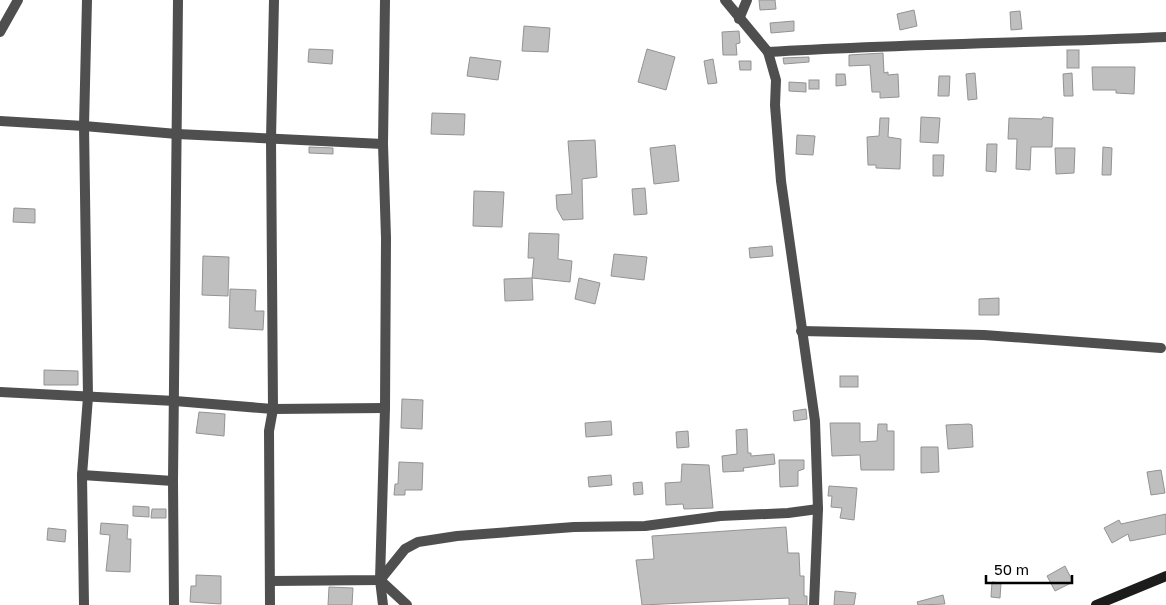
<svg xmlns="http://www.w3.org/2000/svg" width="1166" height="605" font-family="'Golos Text',sans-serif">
<rect width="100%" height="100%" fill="#fff"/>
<!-- building -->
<g fill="#bfbfbf" stroke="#939393">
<polygon points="759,0 775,0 776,9 760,10"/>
<polygon points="914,10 917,26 900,30 897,14"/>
<polygon points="1020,11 1022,29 1011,30 1010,12"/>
<polygon points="794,21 794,31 771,33 770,23"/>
<polygon points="524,26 550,28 548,52 522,51"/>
<polygon points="739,31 740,43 736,44 737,55 723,55 722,32"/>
<polygon points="309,49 333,50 332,64 308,62"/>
<polygon points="647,49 675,57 666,90 638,82"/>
<rect x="1067" y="50" width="12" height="18"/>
<polygon points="883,53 884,73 888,72 888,75 898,74 899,97 880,98 880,92 872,92 870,65 849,66 849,55"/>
<polygon points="470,57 501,61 498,80 467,76"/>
<polygon points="809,57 809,62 784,64 783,58"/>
<polygon points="713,59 717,83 708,84 704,61"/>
<polygon points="739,61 751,61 751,70 740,70"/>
<polygon points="1092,67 1135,67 1134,94 1116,93 1116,90 1093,90"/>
<polygon points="975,73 977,99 968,100 966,74"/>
<polygon points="1072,73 1073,96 1064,96 1063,74"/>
<polygon points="836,74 845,74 846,85 836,86"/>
<polygon points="939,76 950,76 949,96 938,96"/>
<rect x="809" y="80" width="10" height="9"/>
<polygon points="789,82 806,83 806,92 789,91"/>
<polygon points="432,113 465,114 464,135 431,134"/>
<polygon points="921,117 940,118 938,143 920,142"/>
<polygon points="1043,117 1053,118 1052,147 1031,147 1030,170 1016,169 1017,139 1008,139 1009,118 1042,119"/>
<polygon points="880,118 889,118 888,137 901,139 900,169 876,168 876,165 868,165 867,137 879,136"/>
<polygon points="797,135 815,136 813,155 796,154"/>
<polygon points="595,140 597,177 582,179 583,219 563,220 557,209 556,195 572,194 568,141"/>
<polygon points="987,144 997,144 996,172 986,171"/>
<polygon points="675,145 679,181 654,184 650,148"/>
<polygon points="309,147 333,148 333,154 309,153"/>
<polygon points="1103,147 1112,148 1111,175 1102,175"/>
<polygon points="1055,148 1075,148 1074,173 1056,174"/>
<polygon points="933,155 944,155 943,176 933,176"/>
<polygon points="645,188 647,214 634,215 632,189"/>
<polygon points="474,191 504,192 502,227 473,226"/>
<polygon points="14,208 35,209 35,223 13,222"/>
<polygon points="529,233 559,234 558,259 572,261 570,282 532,278 534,258 528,258"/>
<polygon points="772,246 773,256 750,258 749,248"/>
<polygon points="614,254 647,257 644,280 611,276"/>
<polygon points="203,256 229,257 228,296 202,295"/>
<polygon points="532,278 533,300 505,301 504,279"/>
<polygon points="579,278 600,283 595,304 575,299"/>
<polygon points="230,289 256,290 255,311 264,311 263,330 229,328"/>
<polygon points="999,298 999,315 979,315 979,299"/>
<polygon points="44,370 78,371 78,385 44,385"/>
<rect x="840" y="376" width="18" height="11"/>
<polygon points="402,399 423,400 422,429 401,428"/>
<polygon points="806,409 807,419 794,421 793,411"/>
<polygon points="199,412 225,414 224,436 196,433"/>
<polygon points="611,421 612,435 586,437 585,423"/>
<polygon points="830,423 860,423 860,442 877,441 878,424 887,424 887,431 894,431 894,470 861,470 860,455 832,456"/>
<polygon points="969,424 972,425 973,447 948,449 946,425"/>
<polygon points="747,429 748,453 751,453 751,456 774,454 775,464 743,468 744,471 723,472 722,456 737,454 736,430"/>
<polygon points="688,431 689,447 677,448 676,432"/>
<polygon points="921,447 938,447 939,472 921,473"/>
<polygon points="779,460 804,460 804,469 798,471 798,486 780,487"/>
<polygon points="399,462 423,463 422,490 405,490 405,495 394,495 395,484 398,484"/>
<polygon points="682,464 709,465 713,508 684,509 683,504 666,505 665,483 681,482"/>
<polygon points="1161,470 1165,493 1151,495 1147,472"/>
<polygon points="611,475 612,485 589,487 588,477"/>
<polygon points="642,482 643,494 634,495 633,483"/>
<polygon points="829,486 857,488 854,520 840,518 842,508 831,507 832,496 828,496"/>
<polygon points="133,506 149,507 149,517 133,516"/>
<polygon points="152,509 166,509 166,518 151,518"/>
<polygon points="1166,514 1166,534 1130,541 1128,534 1112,543 1104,528 1119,520 1121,524"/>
<polygon points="101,523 128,525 127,539 131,539 130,572 106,571 110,535 100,534"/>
<polygon points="786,527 788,553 799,553 800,576 804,576 804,596 807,596 807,605 789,605 789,598 642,605 636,560 654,559 652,536"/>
<polygon points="48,528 66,530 65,542 47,540"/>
<polygon points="1065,566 1073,582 1055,591 1047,576"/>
<polygon points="196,575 221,576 221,604 190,602 191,586 196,586"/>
<polygon points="992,582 1001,583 1000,598 991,597"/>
<polygon points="329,587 353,588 352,605 328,605"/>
<polygon points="835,591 856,593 854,605 834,605"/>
<polygon points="943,595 945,604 918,605 917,602"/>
</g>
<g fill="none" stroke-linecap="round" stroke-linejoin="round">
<!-- minor -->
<g stroke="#4f4f4f" stroke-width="10">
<polyline points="725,0 768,52 776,80 775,105 781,181 815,421 818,509 814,605"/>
<polyline points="739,19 747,0"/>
<polyline points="0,32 18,0"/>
<path d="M 768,52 C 901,44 1033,43 1166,37"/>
<polyline points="0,121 84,126 177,134 383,144"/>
<polyline points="801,331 984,335 1161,348"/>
<polyline points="0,392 175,401 273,409 385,408"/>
<polyline points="82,475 173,481"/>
<polyline points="380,580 407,605"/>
<polyline points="271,581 380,580 405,549 418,542 457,536 574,527 645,526 720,516 788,513 818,509"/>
<polyline points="84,605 82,475 88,397 84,126 87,0"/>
<polyline points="174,605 173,481 178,0"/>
<polyline points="270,605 269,431 273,409 271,139 274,0"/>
<polyline points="383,605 380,580 385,408 386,238 383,144 385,0"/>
</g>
<!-- secondary -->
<polyline stroke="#1c1c1c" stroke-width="10" points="1096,605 1166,576"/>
</g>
<!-- scale -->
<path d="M986 575v8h86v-8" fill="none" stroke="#000000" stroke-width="2.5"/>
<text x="994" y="575" font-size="15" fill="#000000" stroke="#ffffff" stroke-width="4" paint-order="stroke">50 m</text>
</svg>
